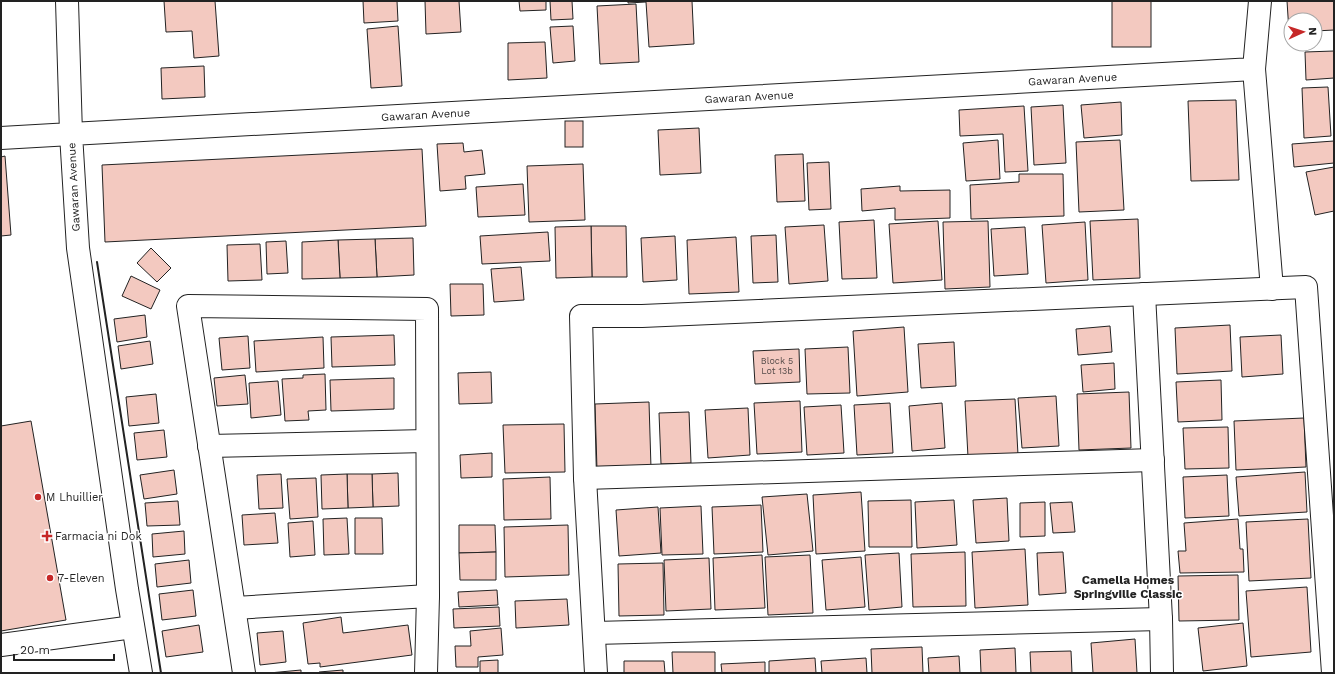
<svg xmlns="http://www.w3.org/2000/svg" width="1335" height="674" font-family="'Work Sans',sans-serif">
<rect width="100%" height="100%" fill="#fff"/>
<!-- building -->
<g fill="#f3c9c0" stroke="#222">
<polygon points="164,1 215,1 219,56 194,58 192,31 166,32"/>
<polygon points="363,1 397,1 398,21 364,23"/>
<polygon points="425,1 459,1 461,32 426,34"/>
<polygon points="519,1 546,1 546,10 520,11"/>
<polygon points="550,1 572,1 573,19 551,20"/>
<polygon points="628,1 692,1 694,44 649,47 646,2 628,3"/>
<rect x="1112" y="1" width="39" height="46"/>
<polygon points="1287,1 1334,1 1334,30 1315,31 1315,20 1291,20 1291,32 1289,32"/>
<polygon points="636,4 639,62 600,64 597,6"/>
<polygon points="398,26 402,86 371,88 367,29"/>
<polygon points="573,26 575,61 553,63 550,27"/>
<polygon points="545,42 547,78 508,80 508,43"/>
<polygon points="1334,51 1334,78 1306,80 1305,52"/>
<polygon points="204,66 205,97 162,99 161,68"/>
<polygon points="1328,87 1331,136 1304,138 1302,88"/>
<polygon points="1236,100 1239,180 1191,181 1188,101"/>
<polygon points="1121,102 1122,135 1084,138 1081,105"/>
<polygon points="1063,105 1066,163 1034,165 1031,107"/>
<polygon points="1024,106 1028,171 1005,172 1003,134 960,136 959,110"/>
<rect x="565" y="121" width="18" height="26"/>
<polygon points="699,128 701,173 660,175 658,130"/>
<polygon points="998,140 1000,179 966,181 963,143"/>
<polygon points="1120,140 1124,210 1079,212 1076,142"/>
<polygon points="1334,141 1334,163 1294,167 1292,144"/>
<polygon points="463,143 464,152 482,150 485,174 465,176 466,189 440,191 437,144"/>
<polygon points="422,149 426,226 105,242 102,165"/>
<polygon points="803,154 805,201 777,202 775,155"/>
<polygon points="5,156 11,235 1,236 1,157"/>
<polygon points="829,162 831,209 809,210 807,163"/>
<polygon points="583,164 585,220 529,222 527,166"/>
<polygon points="1334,167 1334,211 1315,215 1306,172"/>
<polygon points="1019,174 1063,174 1064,216 971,219 970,185 1019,182"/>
<polygon points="523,184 525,215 478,217 476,187"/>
<polygon points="900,186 900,191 950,190 950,218 895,220 895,208 862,211 861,189"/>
<polygon points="1138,219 1140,278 1093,280 1090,221"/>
<polygon points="874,220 877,278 842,279 839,222"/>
<polygon points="938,221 942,280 893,283 889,224"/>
<polygon points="988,221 990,287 945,289 943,222"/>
<polygon points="1085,222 1088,280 1046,283 1042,225"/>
<polygon points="824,225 828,281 789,284 785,227"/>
<polygon points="591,226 626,226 627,277 592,277"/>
<polygon points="591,226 592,277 556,278 555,227"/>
<polygon points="1025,227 1028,274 994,276 991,229"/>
<polygon points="548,232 550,261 482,264 480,236"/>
<polygon points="776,235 778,282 753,283 751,236"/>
<polygon points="675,236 677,280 643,282 641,238"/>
<polygon points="736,237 739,292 689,294 687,240"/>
<polygon points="413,238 414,275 377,277 375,239"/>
<polygon points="375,239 377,277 340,278 338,240"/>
<polygon points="338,240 340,278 302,279 302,242"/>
<polygon points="286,241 288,273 267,274 266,242"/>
<polygon points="260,244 262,280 228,281 227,245"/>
<polygon points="151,248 171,268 157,282 137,263"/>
<polygon points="521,267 524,300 494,302 491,269"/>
<polygon points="131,276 160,290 151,309 122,296"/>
<polygon points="450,284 483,284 484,315 451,316"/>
<polygon points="145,315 147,337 117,342 114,319"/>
<polygon points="1230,325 1232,371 1177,374 1175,328"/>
<polygon points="1110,326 1112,352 1078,355 1076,329"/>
<polygon points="904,327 908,392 857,396 853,331"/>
<polygon points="394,335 395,365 332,367 331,337"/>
<polygon points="1281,335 1283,374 1242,377 1240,337"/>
<polygon points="248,336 250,368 222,370 219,338"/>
<polygon points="323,337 324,368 256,372 254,341"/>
<polygon points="150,341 153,364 121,369 118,346"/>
<polygon points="954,342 956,386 921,388 918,344"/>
<polygon points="848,347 850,393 807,394 805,349"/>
<polygon points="799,349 800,382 755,384 753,351"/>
<polygon points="1114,363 1115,389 1083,392 1081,365"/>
<polygon points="491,372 492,403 459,404 458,373"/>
<polygon points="325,374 326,410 308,411 309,420 285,421 282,379 303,378 303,375"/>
<polygon points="245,375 248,404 217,406 214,378"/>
<polygon points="394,378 394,409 331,411 330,380"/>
<polygon points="1221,380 1222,420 1178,422 1176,382"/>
<polygon points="278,381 281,415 251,418 249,383"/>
<polygon points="1129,392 1131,448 1079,450 1077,394"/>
<polygon points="156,394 159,423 129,426 126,397"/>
<polygon points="1056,396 1059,446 1022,448 1018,398"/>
<polygon points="1015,399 1018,455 968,457 965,401"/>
<polygon points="800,401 802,452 757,454 754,403"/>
<polygon points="649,402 651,468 597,470 595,404"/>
<polygon points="890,403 893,453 857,455 854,405"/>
<polygon points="942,403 945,448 912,451 909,406"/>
<polygon points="841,405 844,453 807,455 804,407"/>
<polygon points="748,408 750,455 708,458 705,410"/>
<polygon points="689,412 691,463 661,464 659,413"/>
<polygon points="1304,418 1306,467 1236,470 1234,421"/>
<polygon points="31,421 66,620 1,631 1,426"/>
<polygon points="564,424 565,472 505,473 503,425"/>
<polygon points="1228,427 1229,468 1185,469 1183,428"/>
<polygon points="164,430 167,457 137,460 134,433"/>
<polygon points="492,453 492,477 461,478 460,455"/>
<polygon points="174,470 177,494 144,499 140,475"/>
<polygon points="1305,472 1307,512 1239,516 1236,477"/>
<polygon points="398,473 399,506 373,507 372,474"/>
<polygon points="281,474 283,508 259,509 257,475"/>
<polygon points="347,474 372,474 373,507 348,508"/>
<polygon points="347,474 348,508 322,509 321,475"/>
<polygon points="1227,475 1229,516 1185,518 1183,477"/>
<polygon points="550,477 551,519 504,520 503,479"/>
<polygon points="316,478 318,517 290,519 287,479"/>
<polygon points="861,492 865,551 816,554 813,495"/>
<polygon points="807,494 813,551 768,555 762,497"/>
<polygon points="1007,498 1009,541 976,543 973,500"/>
<polygon points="911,500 912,547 869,547 868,501"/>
<polygon points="954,500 957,545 917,548 915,502"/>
<polygon points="178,501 180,525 147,526 145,503"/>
<polygon points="1045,502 1045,536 1020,537 1020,503"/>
<polygon points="1072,502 1075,532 1053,533 1050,503"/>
<polygon points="761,505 763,552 714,554 712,507"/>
<polygon points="701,506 703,554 662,555 660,508"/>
<polygon points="658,507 661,553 619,556 616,510"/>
<polygon points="275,513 278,543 244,545 242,515"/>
<polygon points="347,518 349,554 324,555 323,519"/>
<polygon points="355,518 382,518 383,554 355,554"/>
<polygon points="1238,519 1240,549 1243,549 1244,572 1180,573 1178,551 1186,551 1184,523"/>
<polygon points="1308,519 1311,578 1249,581 1246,522"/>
<polygon points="313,521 315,555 290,557 288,523"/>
<polygon points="459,525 495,525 496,552 459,553"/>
<polygon points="568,525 569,575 505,577 504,527"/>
<polygon points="184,531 185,554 153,557 152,534"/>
<polygon points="1025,549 1028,605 975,608 972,552"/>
<polygon points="496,552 496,580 460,580 459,553"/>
<polygon points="965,552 966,606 913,607 911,554"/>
<polygon points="1063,552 1066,593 1039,595 1037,553"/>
<polygon points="899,553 902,607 869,610 865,555"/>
<polygon points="762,555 765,608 715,610 713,558"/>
<polygon points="810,555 813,613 768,615 765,557"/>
<polygon points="861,557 865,607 826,610 822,560"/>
<polygon points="709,558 711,609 666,611 664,560"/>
<polygon points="189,560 191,583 157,587 155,564"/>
<polygon points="663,563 664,615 619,616 618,564"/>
<polygon points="1238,575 1239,620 1179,621 1178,576"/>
<polygon points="1307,587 1311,652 1251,657 1246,591"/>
<polygon points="193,590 196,616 162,620 159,594"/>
<polygon points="497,590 498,605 459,607 458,592"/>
<polygon points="567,599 569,625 516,628 515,601"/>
<polygon points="499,607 500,626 454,628 453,609"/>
<polygon points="341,617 343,633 408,625 412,655 320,667 320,663 308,664 303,623"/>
<polygon points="1243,623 1247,666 1203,671 1198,628"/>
<polygon points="199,625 203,652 166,657 162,631"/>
<polygon points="501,628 503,655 478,657 478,667 456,667 455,646 471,646 470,631"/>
<polygon points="283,631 286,662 260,665 257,633"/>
<polygon points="1135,639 1137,673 1093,673 1091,643"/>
<polygon points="922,647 923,673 872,673 871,649"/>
<polygon points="1015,648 1016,673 981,673 980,650"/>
<polygon points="1071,651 1072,673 1031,673 1030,652"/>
<polygon points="672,652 715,652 715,673 673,673"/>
<polygon points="959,656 960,673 929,673 928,658"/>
<polygon points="815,658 816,673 769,673 769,661"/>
<polygon points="866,658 867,673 822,673 821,661"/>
<polygon points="498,660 498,673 480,673 480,661"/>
<polygon points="624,661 664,661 665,673 624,673"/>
<polygon points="765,662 765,673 722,673 721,664"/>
<polygon points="301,670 301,673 269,673"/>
<polygon points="343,670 343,673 319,673 319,672"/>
</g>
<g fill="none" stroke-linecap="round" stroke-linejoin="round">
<!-- street casing -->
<g stroke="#222" stroke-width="24">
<g id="street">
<polyline points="1254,69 1272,289"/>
<polyline points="1,138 71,134 67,1"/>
<polyline points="1144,294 1161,619 1162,673"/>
<polyline points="209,446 426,441"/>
<polyline points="585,478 1153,460"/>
<polyline points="235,608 428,596"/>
<polyline points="594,633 1161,619"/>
<polyline points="244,673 188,306 427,309 428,596 426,673"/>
<polyline points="596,673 585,478 581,316 642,316 1306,287 1333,673"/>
</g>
</g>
<!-- secondary casing -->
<g stroke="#222" stroke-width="24">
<g id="secondary">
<polyline points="1,645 133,627"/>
<path id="s1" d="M 141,673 L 127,589 L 78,248 L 71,134 L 1254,69 L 1260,1"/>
</g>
</g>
<!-- street -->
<use href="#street" stroke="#fff" stroke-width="22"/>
<!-- secondary -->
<use href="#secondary" stroke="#fff" stroke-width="22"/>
<!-- wall -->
<polyline stroke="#222" stroke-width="2" points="97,262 161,673"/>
</g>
<!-- markers -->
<g fill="#c62828" stroke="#fff" stroke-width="1.5">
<circle cx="38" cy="497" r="4"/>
<path d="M45 530h4v4h4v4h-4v4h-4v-4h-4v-4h4z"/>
<circle cx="50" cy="578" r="4"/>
</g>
<g text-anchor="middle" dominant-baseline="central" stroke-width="3" stroke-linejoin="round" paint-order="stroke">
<!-- number labels -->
<g font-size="9" fill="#564c4a">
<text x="777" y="361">Block 5<tspan x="777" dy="10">Lot 13b</tspan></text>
</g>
<!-- street labels -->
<g font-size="11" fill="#222" stroke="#fff">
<text stroke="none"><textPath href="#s1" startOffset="1547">Gawaran Avenue</textPath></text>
<text stroke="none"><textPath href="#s1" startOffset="1223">Gawaran Avenue</textPath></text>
<text stroke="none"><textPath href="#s1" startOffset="899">Gawaran Avenue</textPath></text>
<text transform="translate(74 187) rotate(-93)">Gawaran Avenue</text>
</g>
<!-- poi labels -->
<g font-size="11" fill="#222" stroke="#fff" text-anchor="start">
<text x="46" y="497">M Lhuillier</text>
<text x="55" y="536">Farmacia ni Dok</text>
<text x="58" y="578">7-Eleven</text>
</g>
<!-- neighbourhood labels -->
<g font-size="12" font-weight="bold" fill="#222" stroke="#fff">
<text x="1128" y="580">Camella Homes<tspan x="1128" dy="14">Springville Classic</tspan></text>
</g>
</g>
<!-- border -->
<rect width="1335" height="674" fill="none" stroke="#222222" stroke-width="4"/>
<!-- north arrow -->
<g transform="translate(1303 32) rotate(87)"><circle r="19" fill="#ffffff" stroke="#a7a7a7"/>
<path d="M0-3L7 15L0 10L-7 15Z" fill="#c62828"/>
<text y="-6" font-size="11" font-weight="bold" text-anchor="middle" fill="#222222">N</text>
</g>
<!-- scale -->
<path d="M14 654v6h100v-6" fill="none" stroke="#222222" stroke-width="2"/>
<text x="20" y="654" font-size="12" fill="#222222" stroke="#ffffff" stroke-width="3" paint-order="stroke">20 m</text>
</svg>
